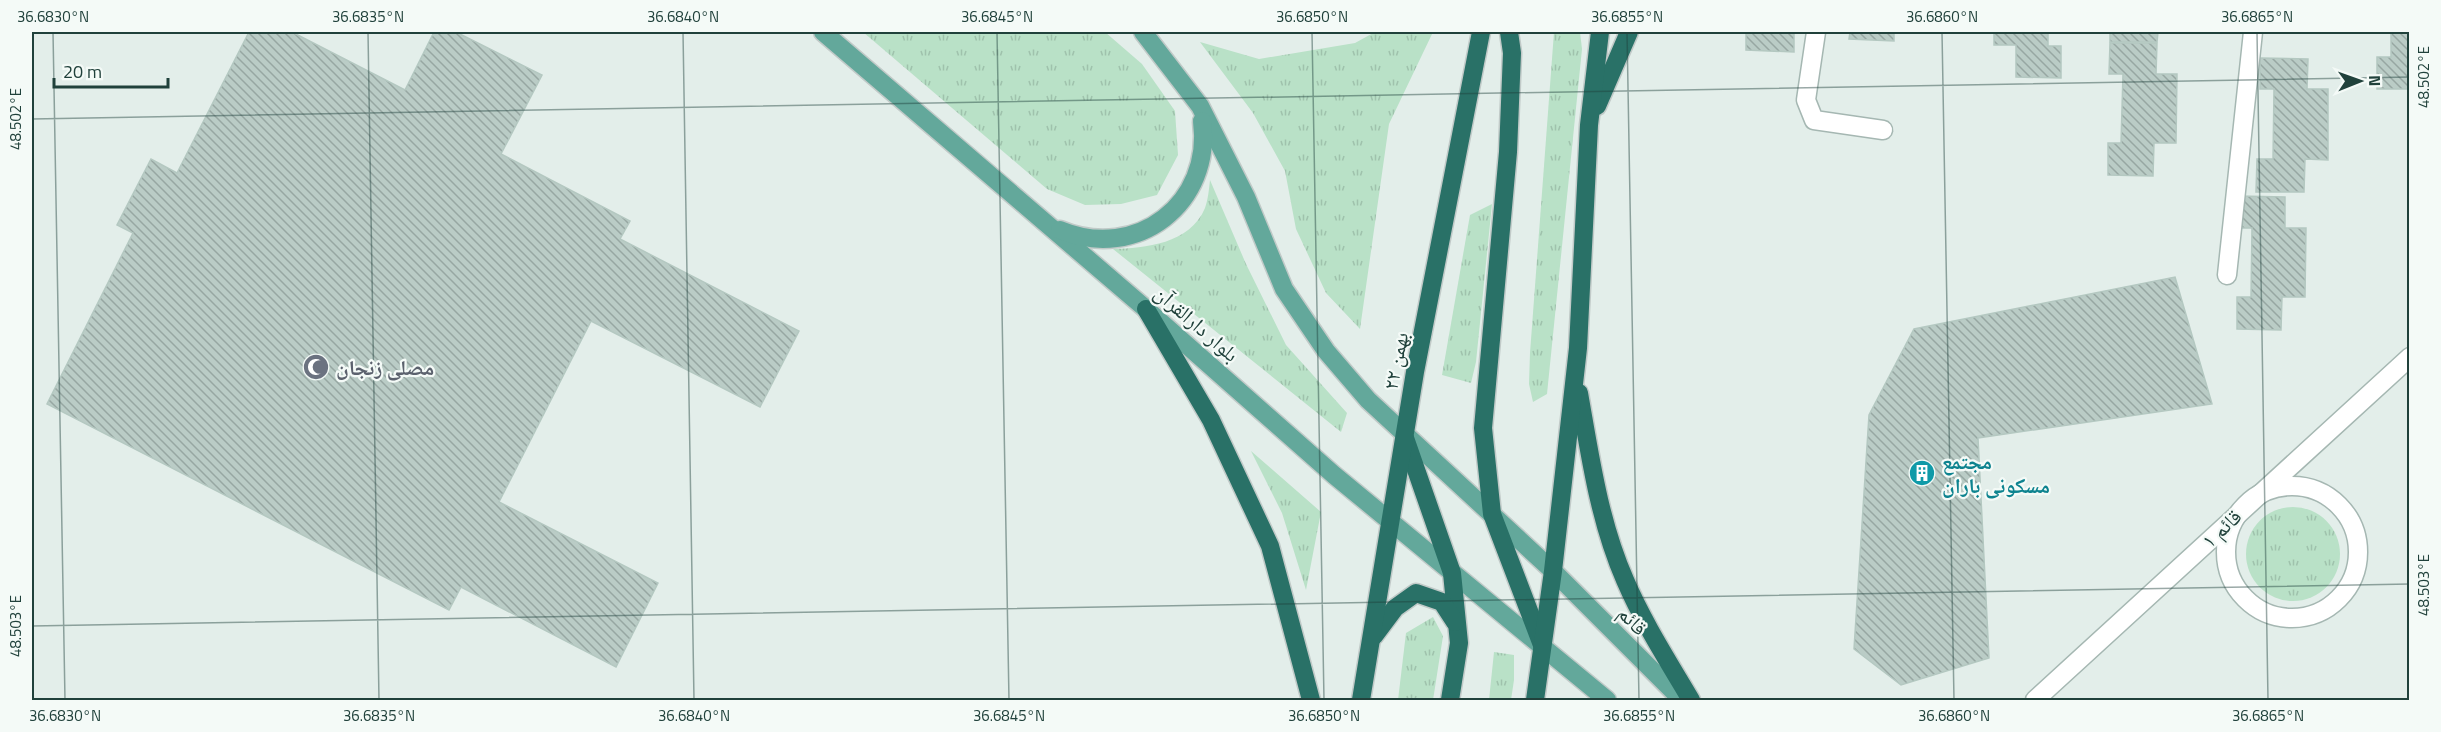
<svg xmlns="http://www.w3.org/2000/svg" width="2441" height="732" font-family="'Titillium Web','Noto Naskh Arabic',sans-serif">
<defs>
<pattern id="grass-tufts" width="24" height="20" patternUnits="userSpaceOnUse" patternTransform="scale(1.5)"><rect width="24" height="20" fill="#b9e1c7"/><path d="M3 7l-1-3M5 7V3M7 7l1-3M15 17l-1-3M17 17v-4M19 17l1-3" fill="none" stroke="#9fc2ac"/></pattern>
<pattern id="building-back-hatch" width="6" height="6" patternUnits="userSpaceOnUse" patternTransform="scale(1.5)"><rect width="6" height="6" fill="#baccc6"/><path d="M-1 5l2 2M0 0l6 6M5-1l2 2" fill="none" stroke="#97a7a2"/></pattern>
</defs>
<rect width="100%" height="100%" fill="#e3eeea"/>
<!-- grass -->
<g fill="url(#grass-tufts)">
<polygon points="863,32 1105,32 1142,64 1175,111 1178,155 1157,195 1121,204 1085,205 1047,189"/>
<polygon points="1375,32 1433,32 1389,124 1360,329 1326,293 1296,229 1285,171 1253,113 1200,42 1259,59 1355,43"/>
<polygon points="1554,32 1580,32 1582,49 1547,394 1533,402 1529,384 1530,353"/>
<path d="M 1210,180 L 1246,264 L 1286,345 L 1347,413 L 1341,432 L 1113,249 C 1145,248 1190,244 1205,208 C 1208,200 1209,189 1210,180 Z"/>
<polygon points="1492,204 1476,362 1471,383 1442,375 1470,215"/>
<polygon points="1251,451 1321,512 1306,590 1282,513"/>
<circle cx="2293" cy="554" r="47"/>
<polygon points="1433,617 1443,636 1433,700 1398,700 1406,633"/>
<polygon points="1494,652 1514,655 1514,680 1511,700 1489,700"/>
</g>
<!-- building -->
<g fill="url(#building-back-hatch)" stroke="#b4c8c1" stroke-width="1.5">
<polygon points="249,32 292,32 405,90 434,32 456,32 542,75 501,154 630,221 620,239 799,331 760,407 591,321 499,502 658,583 616,667 461,587 449,610 47,404 133,233 117,225 151,159 177,173"/>
<polygon points="1746,32 1794,32 1794,52 1746,50"/>
<polygon points="1850,32 1894,32 1894,41 1849,39"/>
<polygon points="1994,32 2048,32 2048,46 2061,46 2061,78 2016,77 2016,45 1994,45"/>
<polygon points="2110,32 2158,32 2157,42 2110,42"/>
<polygon points="2391,32 2410,32 2410,89 2377,89 2377,57 2391,57"/>
<polygon points="2110,43 2157,43 2156,74 2177,74 2176,143 2154,143 2153,176 2108,175 2108,143 2121,143 2123,74 2109,74"/>
<polygon points="2260,58 2308,59 2307,89 2328,89 2328,160 2305,159 2304,192 2256,192 2257,159 2273,159 2274,89 2260,89"/>
<polygon points="2238,196 2285,197 2285,228 2306,228 2305,297 2282,297 2281,330 2237,329 2237,297 2251,297 2252,228 2238,228"/>
<polygon points="2175,277 2212,404 1978,438 1989,658 1901,685 1854,649 1869,415 1914,329"/>
</g>
<g fill="none" stroke-linecap="round" stroke-linejoin="round">
<!-- minor casing -->
<g stroke="#a5b7b2" stroke-width="21">
<g id="minor">
<polyline points="1816,32 1806,100 1814,120 1883,130"/>
<polyline points="2227,275 2253,32"/>
<circle cx="2292" cy="552" r="66"/>
<polyline points="2035,700 2410,357"/>
</g>
</g>
<!-- major casing -->
<g stroke="#c1cac8" stroke-width="21">
<g id="major">
<polyline points="823,32 1146,309 1334,475 1607,700"/>
<polyline points="1143,32 1200,106 1246,197 1284,289 1326,351 1368,400 1553,571 1682,700"/>
<path d="M 1060,230 C 1137,262 1213,203 1202,121"/>
</g>
</g>
<!-- highway casing -->
<g stroke="#c1cac8" stroke-width="21">
<g id="highway">
<polyline points="1509,32 1512,53 1508,152 1483,428 1492,514 1542,645"/>
<polyline points="1597,106 1629,32"/>
<polyline points="1146,309 1211,420 1270,546 1311,700"/>
<path d="M 1579,393 C 1590,455 1599,521 1625,580 C 1643,622 1668,661 1691,700"/>
<polyline points="1405,438 1452,573 1459,643 1450,700"/>
<polyline points="1374,636 1395,608 1416,593 1442,602 1455,622"/>
<polyline points="1361,700 1415,372 1481,32"/>
<polyline points="1535,700 1553,571 1578,348 1589,125 1600,32"/>
</g>
</g>
<!-- minor -->
<use href="#minor" stroke="#fff" stroke-width="18"/>
<!-- major -->
<use href="#major" stroke="#63a89b" stroke-width="18"/>
<!-- highway -->
<use href="#highway" stroke="#297167" stroke-width="18"/>
</g>
<!-- ticks -->
<path fill="none" stroke="#20413b" stroke-width="1.5" stroke-opacity="0.45" d="M 53,32 L 65,700M 368,32 L 379,700M 683,32 L 694,700M 997,32 L 1009,700M 1312,32 L 1324,700M 1627,32 L 1639,700M 1942,32 L 1954,700M 2257,32 L 2268,700M 32,119 L 2410,77M 32,626 L 2410,584"/>
<!-- icons -->
<defs>
<g id="mosque-disc" transform="scale(1.35)"><circle r="9.5" fill="#6b7280" stroke="#f4faf7"/><path d="M3.5-4.9A6 6 0 1 0 3.5 4.9A5 5 0 1 1 3.5-4.9Z" fill="#fff"/></g>
<g id="building-disc" transform="scale(1.35)"><circle r="9.5" fill="#0f9aa8" stroke="#f4faf7"/><path d="M-4-6H4V6H1V3H-1V6H-4ZM-2.5-4.3h1.7v1.8h-1.7ZM.8-4.3h1.7v1.8H.8ZM-2.5-1h1.7V.8h-1.7ZM.8-1h1.7V.8H.8Z" fill="#fff"/></g>
</defs>
<g fill-rule="evenodd">
<use href="#mosque-disc" x="316" y="367"/>
<use href="#building-disc" x="1922" y="473"/>
</g>
<g text-anchor="middle" dominant-baseline="central" stroke-width="4.5" stroke-linejoin="round" paint-order="stroke">
<!-- street labels -->
<g font-size="21" fill="#20413b" stroke="#f4faf7">
<text transform="translate(1197 323) rotate(41)">بلوار دارالقرآن</text>
<text transform="translate(1395 361) rotate(-79)">۲۲ بهمن</text>
<text transform="translate(2221 528) rotate(-43)">قائم ۱</text>
<text transform="translate(1633 620) rotate(45)">قائم</text>
</g>
<!-- worship labels -->
<g font-size="21" font-weight="bold" fill="#5b616d" stroke="#f4faf7" text-anchor="start">
<text x="336" y="367">مصلی زنجان</text>
</g>
<!-- culture labels -->
<g font-size="21" font-weight="bold" fill="#0d838f" stroke="#f4faf7" text-anchor="start">
<text x="1942" y="461">مجتمع<tspan x="1942" dy="24">مسکونی باران</tspan></text>
</g>
</g>
<!-- border -->
<rect width="2441" height="732" fill="none" stroke="#f4faf7" stroke-width="66"/>
<!-- north arrow -->
<g transform="translate(2360 81) rotate(89)" stroke="#f4faf7" stroke-width="4.5" paint-order="stroke">
<path d="M0-4.5L10 22L0 15L-10 22Z" fill="#20413b"/>
<text y="-9" font-size="16" font-weight="bold" text-anchor="middle" fill="#20413b">N</text>
</g>
<!-- scale -->
<path d="M54 78v9h114v-9" fill="none" stroke="#20413b" stroke-width="3"/>
<text x="63" y="78" font-size="18" fill="#20413b" stroke="#f4faf7" stroke-width="4.5" paint-order="stroke">20 m</text>
<rect x="33" y="33" width="2375" height="666" fill="none" stroke="#20413b" stroke-width="2"/>
<g font-size="15" text-anchor="middle" fill="#20413b">
<text x="53" y="22">36.6830°N</text>
<text x="368" y="22">36.6835°N</text>
<text x="683" y="22">36.6840°N</text>
<text x="997" y="22">36.6845°N</text>
<text x="1312" y="22">36.6850°N</text>
<text x="1627" y="22">36.6855°N</text>
<text x="1942" y="22">36.6860°N</text>
<text x="2257" y="22">36.6865°N</text>
<text transform="translate(2424 77) rotate(-90)" y="5">48.502°E</text>
<text transform="translate(16 119) rotate(-90)" y="5">48.502°E</text>
<text transform="translate(2424 585) rotate(-90)" y="5">48.503°E</text>
<text transform="translate(16 626) rotate(-90)" y="5">48.503°E</text>
<text x="65" y="721">36.6830°N</text>
<text x="379" y="721">36.6835°N</text>
<text x="694" y="721">36.6840°N</text>
<text x="1009" y="721">36.6845°N</text>
<text x="1324" y="721">36.6850°N</text>
<text x="1639" y="721">36.6855°N</text>
<text x="1954" y="721">36.6860°N</text>
<text x="2268" y="721">36.6865°N</text>
</g>
</svg>
